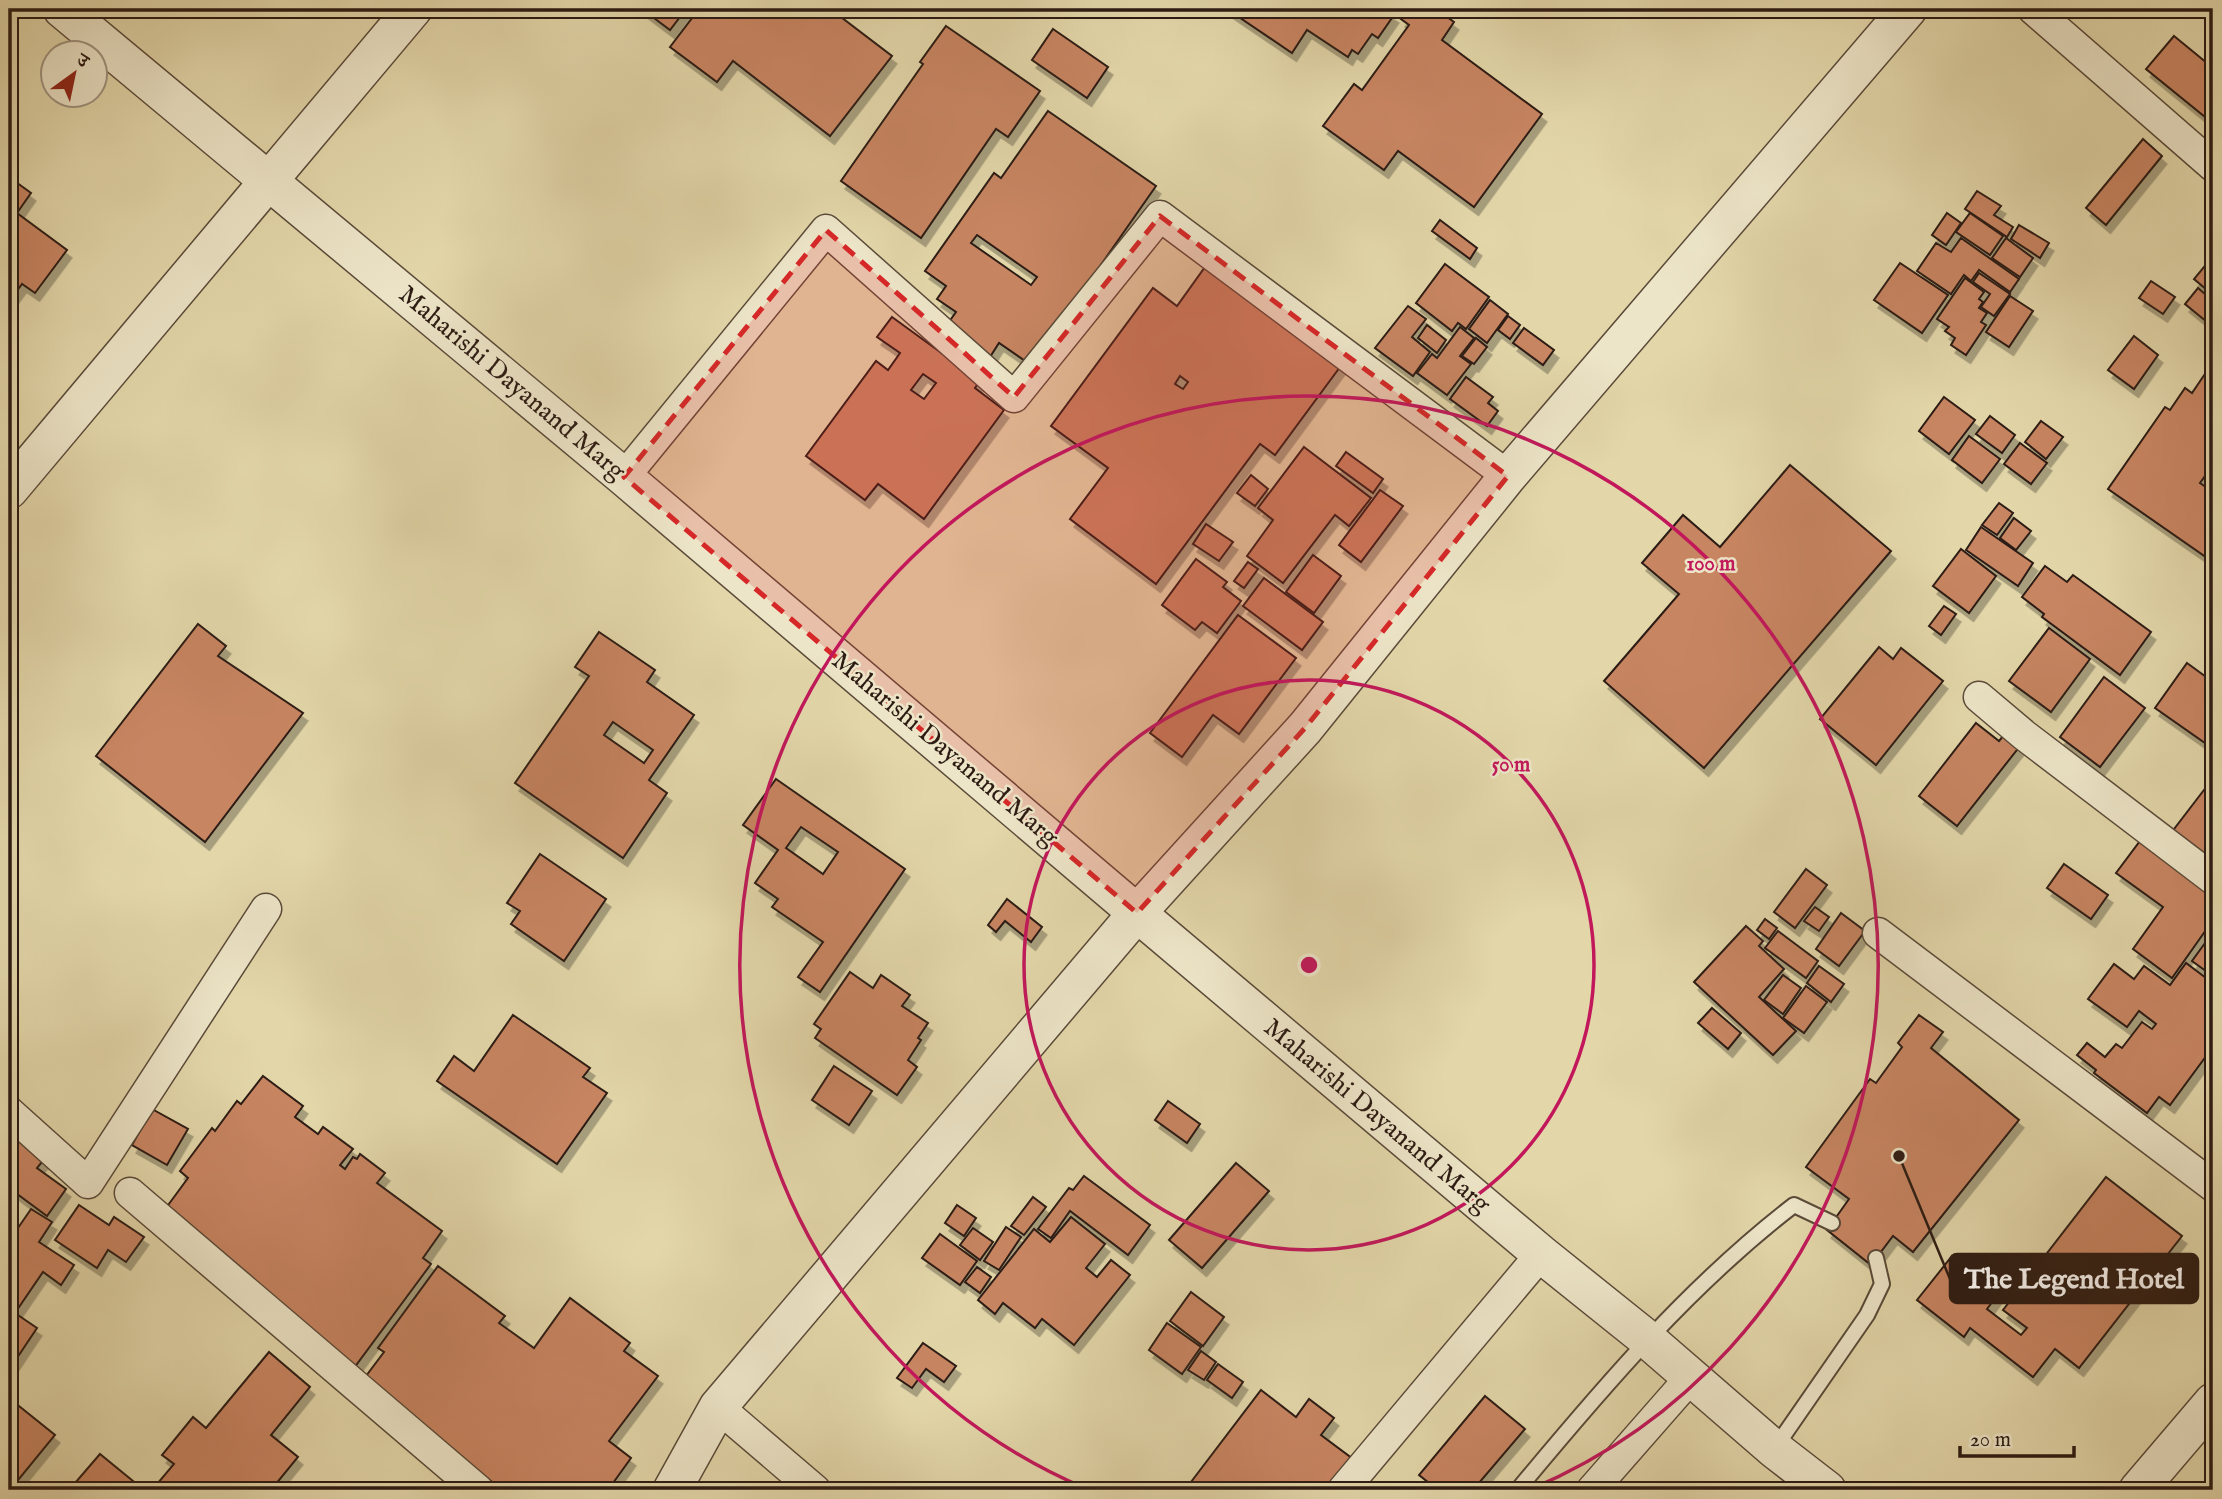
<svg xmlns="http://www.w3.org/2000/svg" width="2222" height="1499" font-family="'IM FELL English','Noto Serif Devanagari',serif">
<defs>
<filter id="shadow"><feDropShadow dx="4.5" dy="8" stdDeviation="0" flood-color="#0004"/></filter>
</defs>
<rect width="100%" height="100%" fill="#e3d7aa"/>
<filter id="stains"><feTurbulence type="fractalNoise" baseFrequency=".00286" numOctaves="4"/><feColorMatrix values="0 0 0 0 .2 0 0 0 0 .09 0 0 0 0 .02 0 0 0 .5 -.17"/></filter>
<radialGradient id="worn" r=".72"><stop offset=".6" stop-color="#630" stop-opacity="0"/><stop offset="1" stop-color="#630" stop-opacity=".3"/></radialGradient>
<!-- building -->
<g fill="#c88562" stroke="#2c1b13" stroke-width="2" fill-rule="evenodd" filter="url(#shadow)">
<polygon points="642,9 686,9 670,30"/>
<polygon points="699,9 841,9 837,14 892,56 830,136 733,61 717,82 670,47"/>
<polygon points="1227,9 1384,9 1394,15 1378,38 1372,34 1358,54 1352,50 1348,57 1307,30 1292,53"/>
<polygon points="1408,9 1436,9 1454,22 1442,40 1542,114 1474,207 1398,151 1384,170 1323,126 1354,84 1362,90 1409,25 1401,19"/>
<polygon points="946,26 1040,91 1008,137 996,129 921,238 841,181 923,64 920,62"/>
<polygon points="1053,29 1108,67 1087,98 1032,60"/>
<polygon points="2174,36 2213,68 2213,117 2210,121 2146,69"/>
<path d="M 1048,111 L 1156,186 L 1031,365 L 999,343 L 990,357 L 946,326 L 956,312 L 937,299 L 946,286 L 925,271 L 994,173 L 1001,178 ZM 977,235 L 1037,277 L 1031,285 L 971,243 Z"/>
<polygon points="2213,123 2213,139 2206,134"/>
<polygon points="2143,139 2162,156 2106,225 2086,208"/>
<polygon points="9,177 31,193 17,213 67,250 35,293 22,284 9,302 9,201 13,196 9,193"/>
<polygon points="1977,191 2001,206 1994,215 2013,227 2007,237 1965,209"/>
<polygon points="1947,213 1961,223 1946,245 1932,235"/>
<polygon points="1970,213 2003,236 1990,255 1956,232"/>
<polygon points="1440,220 1477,248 1470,259 1432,231"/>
<polygon points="2019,225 2049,243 2040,258 2011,239"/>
<polygon points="1961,238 2019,279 2010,292 1979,270 1971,281 1964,275 1951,294 1917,271 1936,243 1951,252"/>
<polygon points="2006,238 2033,258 2020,277 1992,258"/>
<polygon points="2213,256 2213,295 2194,279"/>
<polygon points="1900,263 1948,295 1922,333 1874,300"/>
<polygon points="1445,264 1489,297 1466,329 1458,323 1452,331 1416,303"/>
<path d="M 1205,267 L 1340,367 L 1275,455 L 1260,444 L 1156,584 L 1070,519 L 1108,468 L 1051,426 L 1153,288 L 1177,306 ZM 1180,376 L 1188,382 L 1183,389 L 1175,384 Z"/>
<polygon points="1979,273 2010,294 1994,316 1981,307 1990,294 1973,282"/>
<polygon points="1965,278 1984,292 1979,299 1983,302 1979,308 1987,313 1981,322 1986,325 1966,355 1951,345 1955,338 1945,331 1949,327 1937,319"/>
<polygon points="2151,281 2175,297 2163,314 2139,298"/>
<polygon points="2198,288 2213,301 2213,327 2185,304"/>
<polygon points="2010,296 2033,311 2009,347 1986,332"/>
<polygon points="1490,300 1508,314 1487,343 1469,329"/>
<polygon points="1408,306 1426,319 1412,337 1430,352 1413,376 1375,348"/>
<polygon points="1508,316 1520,325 1510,339 1498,330"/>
<path d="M 892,317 L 980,381 L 975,388 L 1004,410 L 924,519 L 878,484 L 865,500 L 806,456 L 876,361 L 888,370 L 900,353 L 877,337 ZM 923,374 L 936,383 L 924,399 L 911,390 Z"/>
<polygon points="1427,325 1446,340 1437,353 1418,338"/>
<polygon points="1460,327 1474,338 1460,356 1471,364 1447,395 1417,373 1432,354 1437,358"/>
<polygon points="1524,328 1554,350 1543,365 1513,343"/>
<polygon points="2134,336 2158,355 2134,389 2108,370"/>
<polygon points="1476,338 1487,347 1474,364 1462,356"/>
<polygon points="2213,362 2213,472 2210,469 2200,483 2213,492 2213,562 2108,489 2165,407 2170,410 2185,388 2192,393"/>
<polygon points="1466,377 1493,397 1488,403 1498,411 1487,426 1450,399"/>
<polygon points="1944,397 1975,420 1949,454 1919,431"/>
<polygon points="1990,416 2015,435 2002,453 1976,434"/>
<polygon points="2041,421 2063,437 2046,459 2025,442"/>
<polygon points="1969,436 2000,459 1982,483 1952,460"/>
<polygon points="2020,443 2047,463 2031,484 2004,464"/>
<polygon points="1304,447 1371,498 1349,526 1335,515 1283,583 1247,556 1273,520 1258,508"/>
<polygon points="1346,452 1383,479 1373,493 1336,466"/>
<polygon points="1790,465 1891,551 1704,768 1604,681 1679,594 1642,563 1683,515 1720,547"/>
<polygon points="1251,475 1268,489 1255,506 1237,493"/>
<polygon points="1380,490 1403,506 1361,562 1339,545"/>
<polygon points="1999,503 2013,513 1997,535 1982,525"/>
<polygon points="2014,518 2031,531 2016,550 2000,538"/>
<polygon points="1206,524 1233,542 1219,561 1193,544"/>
<polygon points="1981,527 2033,563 2018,586 1966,550"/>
<polygon points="1961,549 1996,576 1969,613 1933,586"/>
<polygon points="1313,555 1341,576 1314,613 1286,592"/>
<polygon points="1196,559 1227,582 1223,587 1241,601 1217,633 1202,622 1195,630 1162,605"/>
<polygon points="1248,562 1258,569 1244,588 1234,581"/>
<polygon points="2045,566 2067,582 2073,575 2151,632 2120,675 2042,617 2044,614 2022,597"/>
<polygon points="1264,578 1323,622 1302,650 1243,606"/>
<polygon points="1944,606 1956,614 1941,635 1929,626"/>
<polygon points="1238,615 1296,658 1239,734 1213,715 1182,757 1150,733"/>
<polygon points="198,624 226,646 218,656 303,713 205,842 96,756"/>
<polygon points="2049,628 2090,659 2051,712 2009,681"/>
<path d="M 599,632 L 655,670 L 647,682 L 694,715 L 649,780 L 667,793 L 623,858 L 515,783 L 589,676 L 575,667 ZM 613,722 L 653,750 L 644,763 L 604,735 Z"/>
<polygon points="1879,647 1893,659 1901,648 1943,681 1876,765 1820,719"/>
<polygon points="2187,663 2213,682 2213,731 2205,743 2155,708"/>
<polygon points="2104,677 2145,708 2100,767 2060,737"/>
<polygon points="1976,723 1999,741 2009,729 2024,741 1957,826 1919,796"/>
<polygon points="2213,742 2213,757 2206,752"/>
<path d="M 776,779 L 905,869 L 820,992 L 798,977 L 823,942 L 772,907 L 778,899 L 755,883 L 778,850 L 743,825 ZM 801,827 L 838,852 L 823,874 L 786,848 Z"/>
<polygon points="2207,786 2213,790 2213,855 2208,861 2171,833"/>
<polygon points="2143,837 2213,888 2213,920 2172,978 2133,949 2163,907 2116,873"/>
<polygon points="540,854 606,899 564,961 511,924 520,911 507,903"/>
<polygon points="2064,864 2108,895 2091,919 2047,888"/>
<polygon points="1806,869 1827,885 1795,928 1774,912"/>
<polygon points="1007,899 1042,927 1031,942 1005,921 996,932 988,925"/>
<polygon points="1815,907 1829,917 1819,931 1804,921"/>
<polygon points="1841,913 1865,931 1839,966 1816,949"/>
<polygon points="1765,919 1777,928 1769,939 1757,930"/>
<polygon points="1746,926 1763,941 1759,946 1784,969 1759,997 1796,1031 1773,1055 1694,982"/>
<polygon points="1778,931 1818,961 1806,978 1765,948"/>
<polygon points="2213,932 2213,1054 2207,1062 2204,1059 2170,1105 2159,1097 2147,1113 2094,1073 2096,1070 2077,1055 2087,1043 2105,1057 2116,1044 2122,1048 2142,1022 2152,1029 2156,1024 2139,1011 2127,1027 2088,999 2114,964 2134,979 2144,966 2170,985 2186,963 2206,978 2210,974 2192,961"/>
<polygon points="1819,966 1844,984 1831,1002 1807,983"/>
<polygon points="850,972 873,988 881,975 910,995 902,1006 928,1023 918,1038 921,1040 908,1060 917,1067 897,1095 815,1038 821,1029 814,1024"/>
<polygon points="1783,975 1801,988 1783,1014 1764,1000"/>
<polygon points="1806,986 1827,1002 1804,1033 1783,1018"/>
<polygon points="1712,1008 1741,1033 1728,1049 1698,1023"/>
<polygon points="513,1015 590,1068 583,1077 607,1093 557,1164 437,1081 454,1056 474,1071"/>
<polygon points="1919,1015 1943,1032 1931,1048 2019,1120 1913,1252 1893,1236 1871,1265 1827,1230 1849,1199 1806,1167 1870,1079 1876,1083 1902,1047 1898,1043"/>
<polygon points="834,1066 872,1091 849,1125 812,1100"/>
<polygon points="263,1076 303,1106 295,1117 318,1134 323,1127 353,1149 340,1165 345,1169 353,1157 357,1159 360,1154 385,1173 377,1183 442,1231 423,1258 431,1264 354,1368 163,1212 188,1178 180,1171 212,1128 215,1131 237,1101 241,1104"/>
<polygon points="1168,1101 1200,1124 1187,1143 1155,1120"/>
<polygon points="152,1109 188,1129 167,1165 132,1145"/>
<polygon points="9,1129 46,1157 37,1168 66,1189 47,1216 9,1188 15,1176 9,1171"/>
<polygon points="1236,1163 1269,1191 1202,1268 1169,1240"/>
<polygon points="1084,1176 1150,1225 1128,1255 1070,1211 1051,1238 1038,1229 1069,1188 1073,1190"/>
<polygon points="2106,1177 2182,1236 2079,1368 2055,1349 2033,1377 1970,1328 1964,1337 1917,1300 1952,1256 1999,1293 1987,1309 2021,1335 2027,1328 2003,1310"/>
<polygon points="1033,1197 1046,1207 1024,1235 1011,1226"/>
<polygon points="79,1205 109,1225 114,1217 144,1237 126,1262 108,1250 97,1268 55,1240"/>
<polygon points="957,1205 976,1218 964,1236 945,1223"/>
<polygon points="31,1209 52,1222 39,1242 74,1265 61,1285 43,1272 15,1313 37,1328 9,1370 9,1241"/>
<polygon points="1071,1217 1105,1244 1086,1268 1097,1277 1111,1260 1130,1275 1074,1345 1042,1319 1035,1328 1003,1303 995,1314 978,1300 1034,1229 1050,1242"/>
<polygon points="1006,1227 1021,1237 999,1270 984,1261"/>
<polygon points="973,1228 993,1242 980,1260 960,1245"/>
<polygon points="940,1234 977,1261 960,1285 922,1258"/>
<polygon points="438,1266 505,1316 499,1323 534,1348 570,1298 630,1343 624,1351 658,1376 609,1441 631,1458 608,1490 503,1490 360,1384 384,1352 378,1348"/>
<polygon points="977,1267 991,1277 980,1293 965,1282"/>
<polygon points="1191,1292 1224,1317 1203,1346 1170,1321"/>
<polygon points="1167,1323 1201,1347 1182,1374 1149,1350"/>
<polygon points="923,1343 956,1366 944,1382 926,1369 912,1388 897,1378"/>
<polygon points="1201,1351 1216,1362 1204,1380 1188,1370"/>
<polygon points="269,1352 310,1387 271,1435 298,1457 271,1490 152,1490 174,1464 162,1455 193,1417 206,1428"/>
<polygon points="1218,1364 1243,1382 1232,1398 1207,1380"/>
<polygon points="1261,1390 1296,1417 1309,1399 1334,1418 1321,1435 1353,1459 1329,1490 1202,1490 1191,1482"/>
<polygon points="1485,1396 1525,1429 1473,1490 1438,1490 1419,1475"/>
<polygon points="9,1398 55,1435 10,1490 9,1490"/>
<polygon points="100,1454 144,1490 69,1490"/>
</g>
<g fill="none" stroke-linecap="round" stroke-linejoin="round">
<!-- service casing -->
<g stroke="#5a4a39" stroke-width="18">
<g id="service">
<polyline points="1775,1448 1867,1315 1882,1284 1876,1258"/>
<path d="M 1520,1487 C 1604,1386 1690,1285 1794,1205 L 1832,1223"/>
</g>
</g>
<!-- minor casing -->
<g stroke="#5a4a39" stroke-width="33">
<g id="minor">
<polyline points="2033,9 2213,166"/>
<polyline points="624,477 826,230 1014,397 1160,216 1508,476"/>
<polyline points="1979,697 2024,735 2213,879"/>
<polyline points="1878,933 2213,1186"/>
<polyline points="9,1112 88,1183 266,909"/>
<polyline points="130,1193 478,1490"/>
<polyline points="718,1407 815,1490"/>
<polyline points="1343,1490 1541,1254"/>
<polyline points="1592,1490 1691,1377"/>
</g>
</g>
<!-- tertiary casing -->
<g stroke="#5a4a39" stroke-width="40">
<g id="tertiary">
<polyline points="62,9 624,477 1137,913 1541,1254 1647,1339 1774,1449 1827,1490"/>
<polyline points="9,490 413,9"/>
<polyline points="672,1490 718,1407 1137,913 1305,728 1508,476 1908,9"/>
<polyline points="2138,1490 2213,1402"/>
</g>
</g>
<!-- service -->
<use href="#service" stroke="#ede5c8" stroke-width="14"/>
<!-- minor -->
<use href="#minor" stroke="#ede5c8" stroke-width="30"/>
<!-- tertiary -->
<use href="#tertiary" stroke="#ede5c8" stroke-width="37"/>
</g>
<!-- marked area -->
<path fill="#d62828" fill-opacity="0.2" stroke="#d62828" stroke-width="5" stroke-dasharray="14 9" stroke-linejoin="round" d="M 1160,216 L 1508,476 L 1305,728 L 1137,913 L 624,477 L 826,230 L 1014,397 Z"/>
<!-- distance rings -->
<g fill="none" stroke="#c2185b" stroke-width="3.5">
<circle cx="1309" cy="965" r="285"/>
<path d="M1087 1489A569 569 0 1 1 1531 1489"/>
</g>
<g text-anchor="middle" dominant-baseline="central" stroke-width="5" stroke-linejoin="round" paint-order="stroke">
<!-- street labels -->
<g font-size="26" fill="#2c1b13" stroke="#ede5c8">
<text transform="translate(512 383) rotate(40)">Maharishi Dayanand Marg</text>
<text transform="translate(945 749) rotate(40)">Maharishi Dayanand Marg</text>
<text transform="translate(1377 1116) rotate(40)">Maharishi Dayanand Marg</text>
</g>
</g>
<circle cx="1309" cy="965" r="10" fill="#c2185b" stroke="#ede5c8" stroke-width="3.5"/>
<g font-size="21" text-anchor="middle" font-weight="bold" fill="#c2185b" stroke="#ede5c8" stroke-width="5" stroke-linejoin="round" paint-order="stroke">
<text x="1711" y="570">100 m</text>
<text x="1511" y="771">50 m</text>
</g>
<!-- callouts -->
<path fill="none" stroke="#2c1b13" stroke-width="2.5" d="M1899 1156L1950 1279"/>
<circle fill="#2c1b13" stroke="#ede5c8" stroke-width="2.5" cx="1899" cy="1156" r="7"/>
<rect fill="#2c1b13" stroke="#2c1b13" stroke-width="2.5" x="1950" y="1254" width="248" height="49" rx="7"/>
<g font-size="28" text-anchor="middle" font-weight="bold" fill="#fff">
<text x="2074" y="1288">The Legend Hotel</text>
</g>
<!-- margin -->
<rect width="2222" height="1499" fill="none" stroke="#e3d7aa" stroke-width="35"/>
<rect x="10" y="10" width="2201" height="1478" fill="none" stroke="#2c1b13" stroke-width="3.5"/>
<rect x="18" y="18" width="2187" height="1464" fill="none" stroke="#2c1b13" stroke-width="2"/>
<!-- north arrow -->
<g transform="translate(74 74) rotate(33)"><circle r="33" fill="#ede5c8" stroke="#a09480" stroke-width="2"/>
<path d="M0-5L12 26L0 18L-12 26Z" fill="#8f2418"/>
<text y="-10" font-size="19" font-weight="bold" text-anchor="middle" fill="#2c1b13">उ</text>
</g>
<!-- scale -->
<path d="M1960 1446v10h114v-10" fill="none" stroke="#2c1b13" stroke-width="3.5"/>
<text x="1970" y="1446" font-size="21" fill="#2c1b13" stroke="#ede5c8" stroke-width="5" paint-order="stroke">20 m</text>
<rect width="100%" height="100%" filter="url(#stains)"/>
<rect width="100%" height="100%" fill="url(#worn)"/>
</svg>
